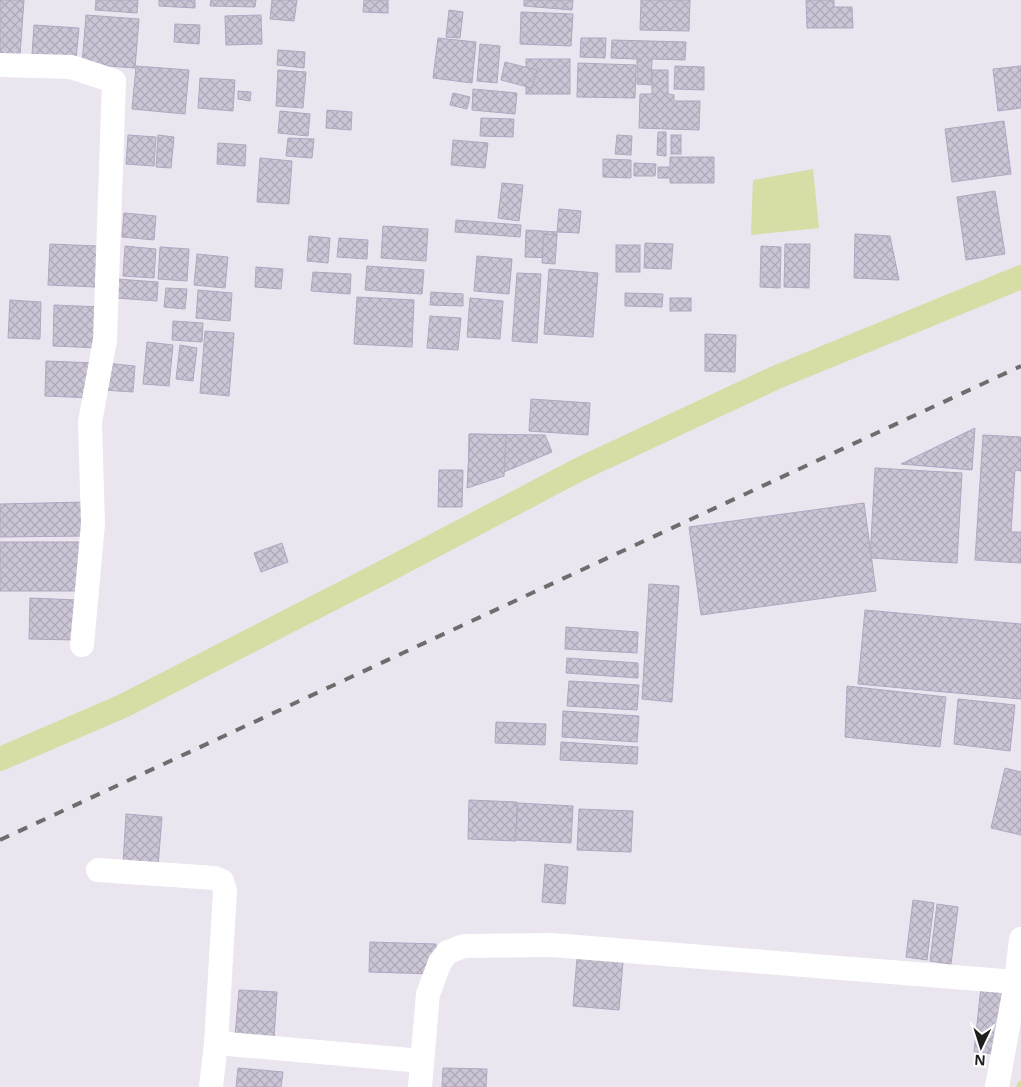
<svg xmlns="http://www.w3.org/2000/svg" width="1021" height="1087" font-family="'Noto Sans',sans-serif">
<defs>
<pattern id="building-cross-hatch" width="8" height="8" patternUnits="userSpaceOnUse" patternTransform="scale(1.25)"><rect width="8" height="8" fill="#cbc5d6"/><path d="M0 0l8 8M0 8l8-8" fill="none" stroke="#aea9b7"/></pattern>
</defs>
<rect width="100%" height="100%" fill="#ebe5ef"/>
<!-- water -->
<polygon fill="#d6dda5" points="813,169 819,228 751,235 753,180"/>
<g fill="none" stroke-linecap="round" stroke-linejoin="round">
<!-- stream -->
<polyline stroke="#d6dda5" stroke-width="7" points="1020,1087 1021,1084"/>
<!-- canal -->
<polyline stroke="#d6dda5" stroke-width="24" points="0,759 123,706 386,571 578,470 777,377 1021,277"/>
</g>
<!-- building -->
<g fill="url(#building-cross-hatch)" stroke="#b0a7c1">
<polygon points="0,0 24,0 20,55 0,53"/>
<polygon points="96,0 138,0 137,13 95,10"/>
<polygon points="159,0 195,0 195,8 159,6"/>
<polygon points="211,0 256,0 255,7 210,6"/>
<polygon points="272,0 297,0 294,21 270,19"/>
<polygon points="364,0 388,0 388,13 363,12"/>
<polygon points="524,0 573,0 572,10 524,6"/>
<polygon points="641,0 690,0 689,31 640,30"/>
<polygon points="806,0 834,0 834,7 852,7 853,28 807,28"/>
<polygon points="449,10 463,12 460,38 446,37"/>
<polygon points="521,12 573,14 571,46 520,44"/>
<polygon points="86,15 139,19 135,68 82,64"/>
<polygon points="261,15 262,44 226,45 225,16"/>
<polygon points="175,24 200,25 199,44 174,42"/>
<polygon points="34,25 79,28 76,59 32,55"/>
<polygon points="438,38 476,42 472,83 433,78"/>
<polygon points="581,38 606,38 605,58 580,57"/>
<polygon points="612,40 686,42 685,60 652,59 651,85 637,84 637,59 611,58"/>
<polygon points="480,44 500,46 497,83 477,81"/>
<polygon points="278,50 305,52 304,68 277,65"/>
<rect x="526" y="59" width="44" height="35"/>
<polygon points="505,62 537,70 532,88 501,80"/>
<polygon points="578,63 636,65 635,98 577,97"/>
<polygon points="136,66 189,70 185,114 132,109"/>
<polygon points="675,66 704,67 704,90 674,89"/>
<polygon points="1021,66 1021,108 998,111 993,69"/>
<polygon points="278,70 306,72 303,108 276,106"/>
<polygon points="652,70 668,70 668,94 674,95 674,101 700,101 699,130 639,128 640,94 652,94"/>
<polygon points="200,78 235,80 233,111 198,108"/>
<polygon points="473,89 517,93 515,114 472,110"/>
<polygon points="238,91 251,92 250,101 238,99"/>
<polygon points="453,93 470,97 467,109 450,105"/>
<polygon points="327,110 352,112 351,130 326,128"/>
<polygon points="280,111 310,114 308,136 278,133"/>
<polygon points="481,118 514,119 513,137 480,136"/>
<polygon points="1004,121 1011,174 952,182 945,129"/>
<polygon points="658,132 666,132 666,156 657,155"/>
<polygon points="128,135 156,137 154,166 126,164"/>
<polygon points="158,135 174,137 171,168 156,167"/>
<polygon points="617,135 632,136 631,155 615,154"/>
<rect x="671" y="135" width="10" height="19"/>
<polygon points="288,138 314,139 312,158 286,156"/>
<polygon points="453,140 488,143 485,168 451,165"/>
<polygon points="218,143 246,145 245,166 217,164"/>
<polygon points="670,157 714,157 714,183 670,183 670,178 658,178 658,167 670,167"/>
<polygon points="260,158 292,161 289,204 257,202"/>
<polygon points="603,159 631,160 631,178 603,177"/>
<polygon points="634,163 656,164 655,176 634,176"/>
<polygon points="502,183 523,185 519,221 498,218"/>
<polygon points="995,191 1005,254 966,260 957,197"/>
<polygon points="559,209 581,211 579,233 557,232"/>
<polygon points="124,213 156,216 154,240 122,237"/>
<polygon points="456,220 521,225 520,237 455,232"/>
<polygon points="383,226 428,229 426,261 381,258"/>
<polygon points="526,230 557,232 555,258 525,257"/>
<polygon points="544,234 557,235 555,264 542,263"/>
<polygon points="855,234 890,236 899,280 854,278"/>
<polygon points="309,236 330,238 328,263 307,261"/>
<polygon points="339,238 368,240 367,259 337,257"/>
<polygon points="645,243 673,244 671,269 644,268"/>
<polygon points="50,244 97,246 96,287 48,285"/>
<polygon points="785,244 810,244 809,288 784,287"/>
<rect x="616" y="245" width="24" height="27"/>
<polygon points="125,246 156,249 154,278 123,276"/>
<polygon points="761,246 781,247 780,288 760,287"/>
<polygon points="160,247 189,249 187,281 158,279"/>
<polygon points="197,254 228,257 225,288 194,285"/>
<polygon points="477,256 512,259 509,294 474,291"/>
<polygon points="367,266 424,270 422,294 365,290"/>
<polygon points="256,267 283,269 281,289 255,287"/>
<polygon points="549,269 598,273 593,337 544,334"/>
<polygon points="313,272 351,274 350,294 311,291"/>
<polygon points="517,273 541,274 537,343 512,341"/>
<polygon points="117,279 158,282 157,301 116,298"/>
<polygon points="166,288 187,289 185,309 164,307"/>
<polygon points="198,290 232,293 230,321 196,318"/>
<polygon points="431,292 463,294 463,306 430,305"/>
<polygon points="625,293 663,294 662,307 625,306"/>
<polygon points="357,297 414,300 412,347 354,344"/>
<polygon points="470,298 503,301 500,339 467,337"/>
<rect x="670" y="298" width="21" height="13"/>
<polygon points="10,300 41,302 40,339 8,338"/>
<polygon points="54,305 101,307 100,348 53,346"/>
<polygon points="430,316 461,318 458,350 427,348"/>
<polygon points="173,321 203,323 202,342 172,340"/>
<polygon points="205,331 234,333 229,396 200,393"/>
<polygon points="705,334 736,335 735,372 705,371"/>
<polygon points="147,342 173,345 169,386 143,384"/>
<polygon points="180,345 197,348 193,381 176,379"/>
<polygon points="46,361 95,363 93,398 45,396"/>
<polygon points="105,363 135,366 133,392 103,390"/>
<polygon points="531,399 590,403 588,435 529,431"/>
<polygon points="975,428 972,470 901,464"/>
<polygon points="469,434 545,435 552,452 468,487"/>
<polygon points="470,434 506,435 504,476 467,488"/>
<polygon points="983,435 1021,437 1021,471 1015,470 1011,532 1021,532 1021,563 975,560"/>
<polygon points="875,468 962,473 957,563 870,558"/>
<polygon points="439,470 463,470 462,507 438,507"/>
<polygon points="87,502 88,536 0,537 0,504"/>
<polygon points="864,503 876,591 701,615 689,527"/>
<polygon points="0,542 84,542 85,591 0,591"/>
<polygon points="282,543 288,562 261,572 254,553"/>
<polygon points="649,584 679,586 672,702 642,699"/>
<polygon points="30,598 77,600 76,640 29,639"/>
<polygon points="865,610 1021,624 1021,699 858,684"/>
<polygon points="566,627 638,632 637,653 565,649"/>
<polygon points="567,658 638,663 638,678 566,673"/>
<polygon points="569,681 639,685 637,710 567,706"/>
<polygon points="847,686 946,697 940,747 845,737"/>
<polygon points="958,699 1015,705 1010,751 954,744"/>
<polygon points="563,711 639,716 637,742 562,737"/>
<polygon points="496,722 546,724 545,745 495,743"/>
<polygon points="561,742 638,747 637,764 560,760"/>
<polygon points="1005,768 1021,772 1021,835 991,828"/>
<polygon points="469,800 517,802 516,841 468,839"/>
<polygon points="518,803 573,806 571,843 515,840"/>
<polygon points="579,809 633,811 631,852 577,850"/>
<polygon points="126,814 162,817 158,866 123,864"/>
<polygon points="545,864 568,867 565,904 542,902"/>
<polygon points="913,900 934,903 927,960 906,957"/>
<polygon points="937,904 958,907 951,964 930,961"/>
<polygon points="370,942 436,944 435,974 369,972"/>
<polygon points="577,958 623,962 619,1010 573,1006"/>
<polygon points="981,987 1002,990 995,1054 974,1052"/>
<polygon points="239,990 277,992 274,1039 235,1036"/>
<polygon points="238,1068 283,1072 281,1087 236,1087"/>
<polygon points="443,1068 487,1069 486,1087 442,1087"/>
</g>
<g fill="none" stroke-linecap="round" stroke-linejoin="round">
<!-- minor -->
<g stroke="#fff" stroke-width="24">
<polyline points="0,65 71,67 114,81 105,340 90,422 93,524 82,645"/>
<polyline points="98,870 215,878 222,881 225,891 216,1043 211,1087"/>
<polyline points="216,1043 422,1061"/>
<polyline points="420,1087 428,994 440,962 448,952 464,946 552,945 1016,982"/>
<polyline points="997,1087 1016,982 1021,939"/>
</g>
<!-- rail -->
<polyline stroke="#6d6d6d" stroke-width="4" stroke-dasharray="10 10" stroke-linecap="butt" points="0,840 1021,366"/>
</g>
<!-- north arrow -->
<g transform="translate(981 1047) rotate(184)" stroke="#ffffff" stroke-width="4" paint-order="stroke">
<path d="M0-4L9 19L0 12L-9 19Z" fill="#1f1f1f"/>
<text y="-8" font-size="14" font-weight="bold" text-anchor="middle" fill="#1f1f1f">N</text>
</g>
</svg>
